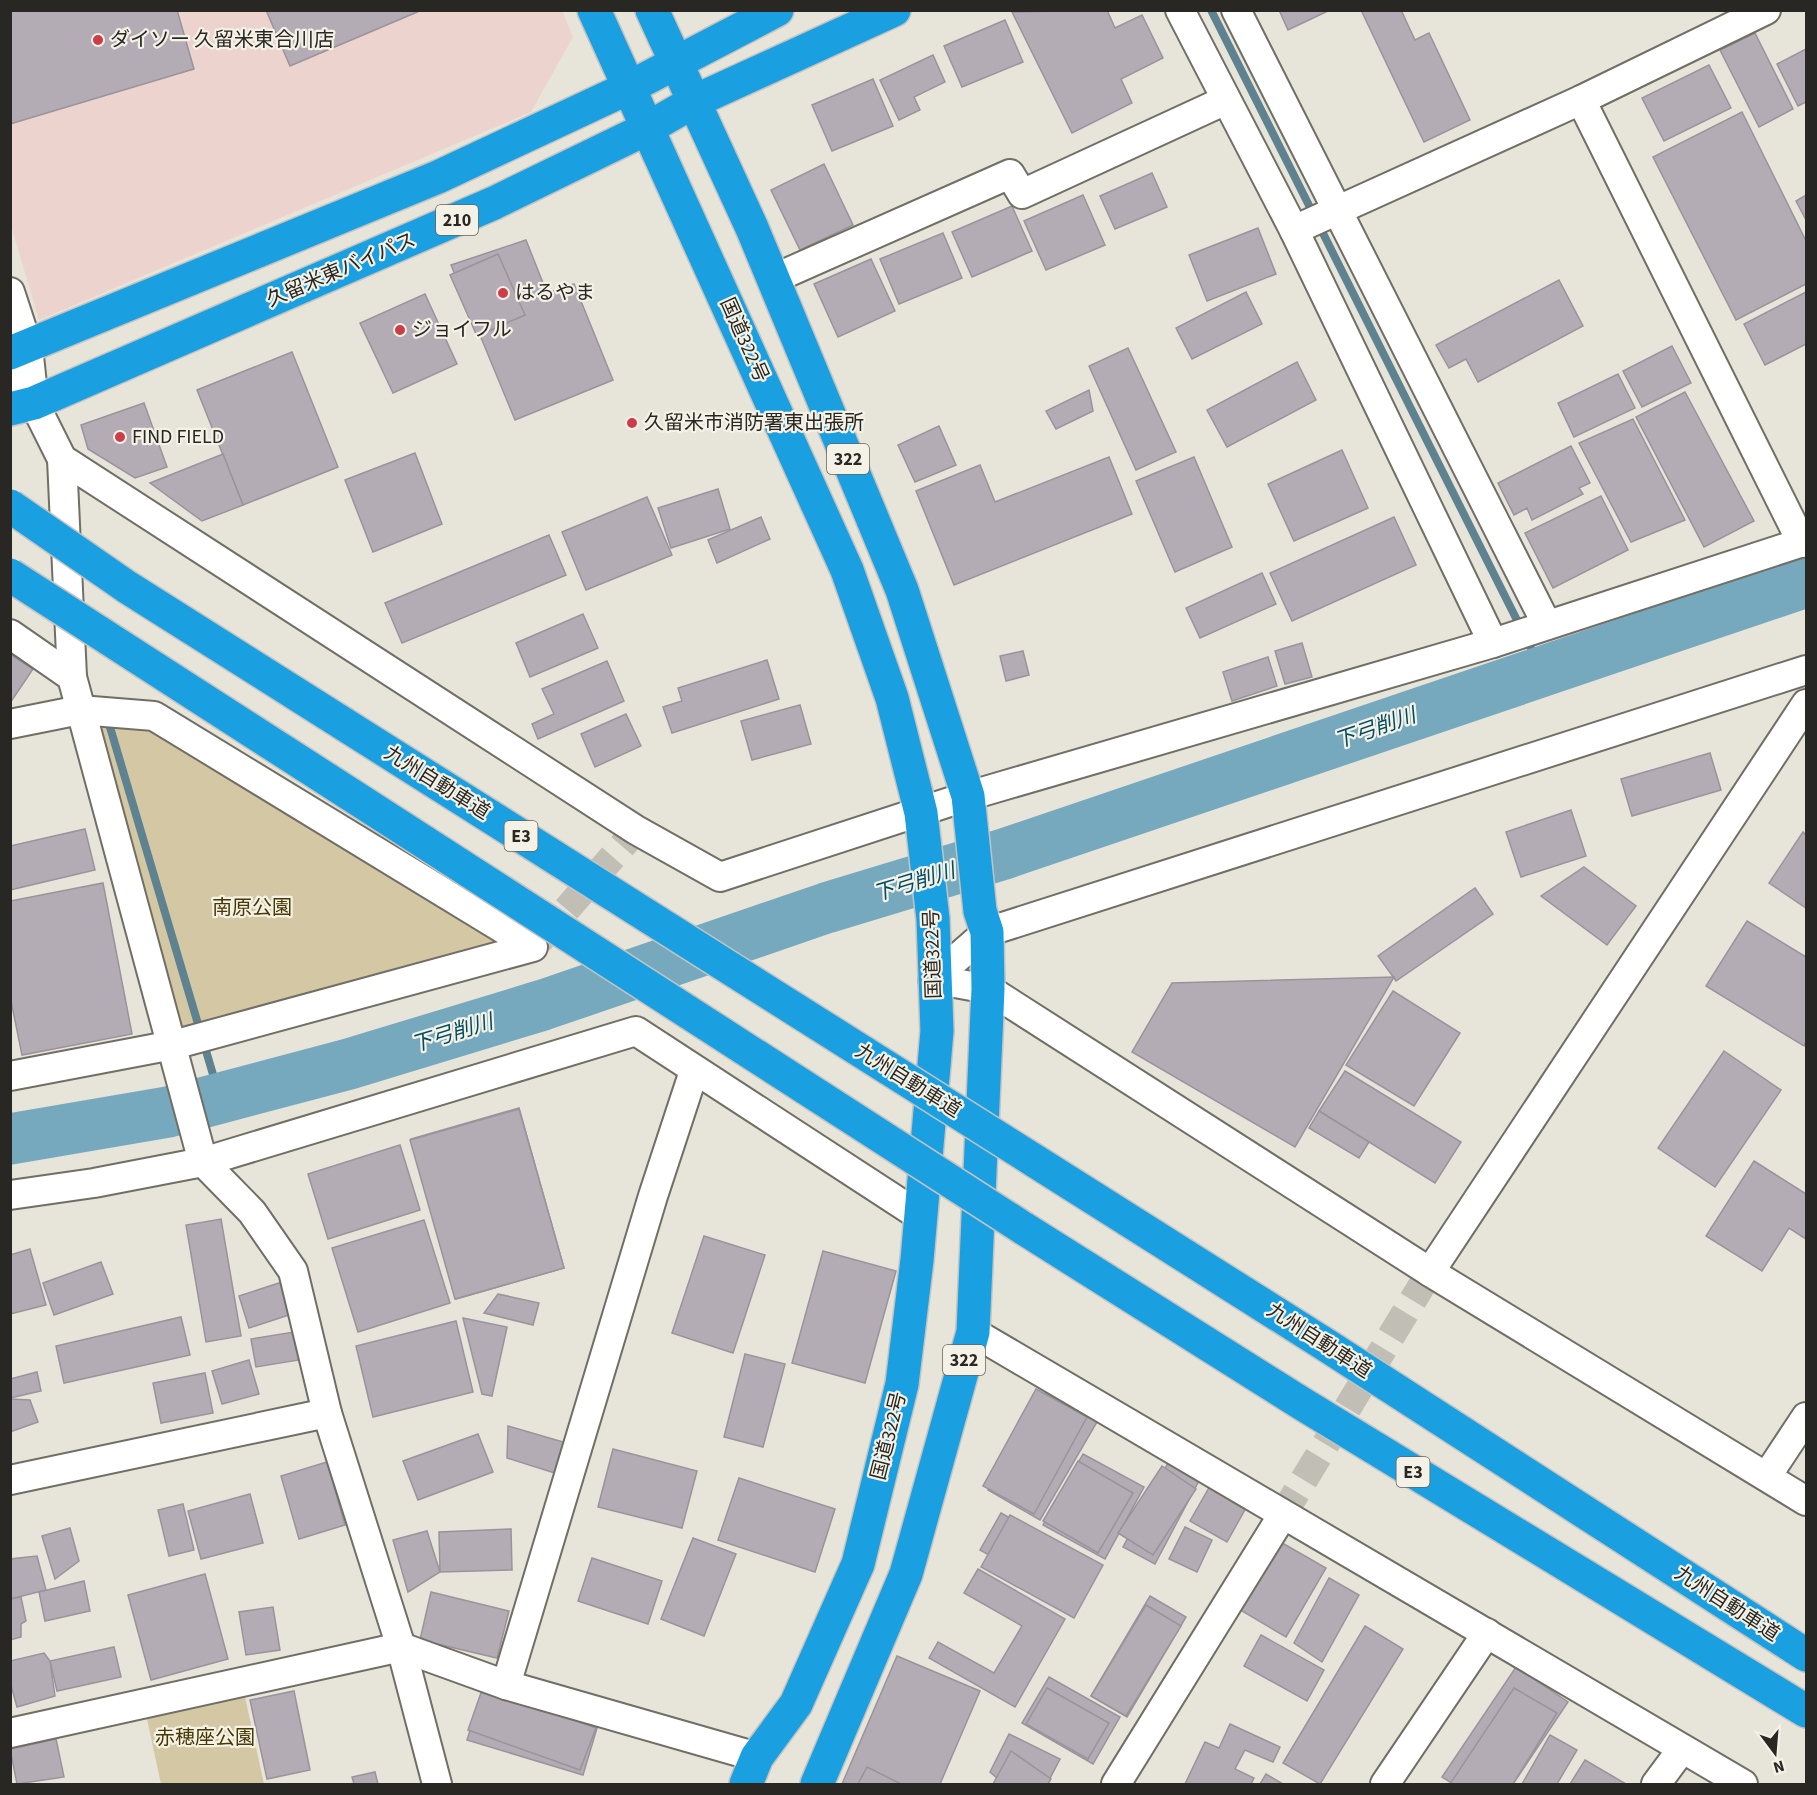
<svg xmlns="http://www.w3.org/2000/svg" width="1817" height="1795" font-family="'Source Sans 3','Noto Sans JP',sans-serif">
<rect width="100%" height="100%" fill="#e7e4d9"/>
<!-- commercial -->
<polygon fill="#edd3cd" points="562,10 573,37 531,112 39,320 11,226 10,11"/>
<!-- green -->
<g fill="#d4c8a4">
<polygon points="80,710 154,716 533,947 173,1045"/>
<polygon points="242,1683 264,1784 161,1784 144,1705"/>
</g>
<g fill="none" stroke-linecap="round" stroke-linejoin="round">
<!-- stream -->
<g stroke="#5f8290" stroke-width="8">
<polyline points="1211,10 1542,670"/>
<polyline points="107,717 220,1098"/>
</g>
<!-- river -->
<polyline stroke="#77a9be" stroke-width="51" points="10,1139 168,1112 349,1064 543,1005 826,908 1004,854 1806,582"/>
</g>
<!-- building -->
<g fill="#b3acb5" stroke="#9a939b" stroke-width="1.5">
<polygon points="10,10 177,10 194,69 10,124"/>
<polygon points="266,10 422,10 290,66"/>
<polygon points="1107,10 1115,28 1142,15 1163,58 1121,79 1132,103 1072,133 1012,12"/>
<polygon points="1279,10 1330,10 1288,30"/>
<polygon points="1361,10 1401,10 1415,40 1429,33 1470,120 1424,142"/>
<polygon points="1005,20 1023,62 962,87 944,46"/>
<polygon points="1755,33 1793,109 1759,127 1720,50"/>
<polygon points="1806,49 1806,102 1798,106 1777,64"/>
<polygon points="933,55 945,82 914,97 920,110 899,120 880,80"/>
<polygon points="1709,65 1731,108 1664,141 1642,98"/>
<polygon points="873,79 893,126 832,151 812,105"/>
<polygon points="1742,112 1806,241 1806,284 1736,320 1653,157"/>
<polygon points="824,164 853,225 800,250 771,190"/>
<polygon points="1152,173 1167,207 1115,229 1100,196"/>
<polygon points="1083,195 1105,245 1046,270 1024,221"/>
<polygon points="1806,195 1806,220 1796,201"/>
<polygon points="1012,206 1032,251 972,277 952,232"/>
<polygon points="1258,228 1276,274 1207,301 1189,255"/>
<polygon points="943,233 962,278 899,304 880,259"/>
<polygon points="526,240 547,293 574,284 613,380 515,420 451,265"/>
<polygon points="498,254 525,315 477,336 450,275"/>
<polygon points="871,259 895,311 838,337 814,284"/>
<polygon points="1559,280 1583,326 1478,382 1466,359 1449,368 1436,345"/>
<polygon points="1246,292 1262,324 1192,359 1176,328"/>
<polygon points="1806,292 1806,344 1765,365 1744,324"/>
<polygon points="425,294 457,364 393,393 360,323"/>
<polygon points="1672,346 1691,383 1642,407 1623,371"/>
<polygon points="1128,348 1176,452 1136,470 1089,366"/>
<polygon points="292,352 338,467 243,505 197,390"/>
<polygon points="1297,362 1316,400 1227,447 1207,410"/>
<polygon points="1618,374 1635,408 1574,437 1558,403"/>
<polygon points="1089,390 1093,411 1056,429 1046,411"/>
<polygon points="1685,392 1754,521 1704,547 1636,417"/>
<polygon points="144,403 167,467 135,478 88,449 81,425"/>
<polygon points="1633,419 1685,520 1631,542 1579,443"/>
<polygon points="939,426 956,465 915,482 898,445"/>
<polygon points="1571,446 1590,483 1579,488 1583,494 1532,520 1527,508 1514,515 1498,483"/>
<polygon points="1342,450 1368,508 1294,541 1268,484"/>
<polygon points="415,453 442,524 373,552 345,480"/>
<polygon points="223,454 243,505 202,521 150,483"/>
<polygon points="1109,457 1132,514 954,585 916,491 980,465 995,502"/>
<polygon points="1194,457 1232,547 1175,572 1136,481"/>
<polygon points="718,489 730,529 671,548 658,508"/>
<polygon points="1601,496 1628,550 1553,588 1525,533"/>
<polygon points="647,497 672,555 586,590 562,532"/>
<polygon points="761,517 770,539 717,563 708,540"/>
<polygon points="1394,517 1416,565 1292,621 1270,573"/>
<polygon points="549,535 566,575 402,643 385,603"/>
<polygon points="1262,573 1276,604 1200,638 1186,608"/>
<polygon points="583,614 598,648 530,677 516,643"/>
<polygon points="1302,643 1312,677 1285,684 1275,651"/>
<polygon points="1023,651 1029,675 1006,681 1000,656"/>
<polygon points="10,654 33,669 10,703"/>
<polygon points="1268,657 1277,686 1232,701 1223,672"/>
<polygon points="767,660 779,699 672,733 663,707 682,701 678,688"/>
<polygon points="607,661 624,701 538,739 532,724 554,714 542,689"/>
<polygon points="800,705 811,744 752,760 741,721"/>
<polygon points="626,714 641,746 595,767 581,734"/>
<polygon points="1710,753 1721,790 1632,816 1621,779"/>
<polygon points="1571,810 1586,856 1521,877 1506,832"/>
<polygon points="85,829 95,870 10,890 10,846"/>
<polygon points="1803,832 1806,835 1806,908 1769,883"/>
<polygon points="1584,867 1636,906 1607,945 1541,896"/>
<polygon points="103,883 132,1034 22,1055 10,996 10,901"/>
<polygon points="1475,888 1493,914 1396,981 1378,956"/>
<polygon points="1747,921 1806,957 1806,1042 1804,1046 1706,986"/>
<polygon points="1394,977 1295,1147 1132,1052 1172,983"/>
<polygon points="1393,991 1460,1033 1414,1106 1346,1065"/>
<polygon points="1724,1051 1781,1090 1715,1187 1658,1148"/>
<polygon points="1345,1071 1461,1142 1435,1183 1319,1111"/>
<polygon points="519,1108 564,1268 456,1299 411,1139"/>
<polygon points="519,1109 564,1268 455,1299 410,1140"/>
<polygon points="1319,1111 1369,1142 1359,1158 1309,1128"/>
<polygon points="400,1145 420,1210 328,1239 308,1174"/>
<polygon points="1754,1161 1806,1194 1806,1239 1789,1228 1762,1271 1706,1236"/>
<polygon points="221,1219 241,1336 206,1342 186,1225"/>
<polygon points="424,1220 450,1303 358,1332 332,1248"/>
<polygon points="704,1236 765,1255 733,1353 672,1333"/>
<polygon points="30,1249 46,1305 10,1314 10,1255"/>
<polygon points="823,1251 896,1271 865,1383 792,1363"/>
<polygon points="101,1262 113,1294 54,1315 43,1283"/>
<polygon points="282,1282 292,1314 249,1328 239,1296"/>
<polygon points="498,1294 539,1303 533,1325 484,1313"/>
<polygon points="181,1317 190,1355 64,1383 56,1346"/>
<polygon points="463,1318 507,1327 492,1396 482,1394"/>
<polygon points="456,1321 473,1392 373,1417 356,1346"/>
<polygon points="300,1331 305,1359 256,1367 251,1339"/>
<polygon points="745,1354 785,1364 763,1447 724,1437"/>
<polygon points="249,1360 259,1394 222,1404 212,1371"/>
<polygon points="37,1372 41,1391 10,1398 10,1379"/>
<polygon points="205,1373 213,1413 161,1423 153,1383"/>
<polygon points="1057,1373 1108,1403 1040,1520 988,1490"/>
<polygon points="1036,1389 1087,1417 1034,1514 983,1486"/>
<polygon points="10,1399 30,1400 38,1422 10,1432"/>
<polygon points="508,1426 570,1444 561,1475 507,1458"/>
<polygon points="478,1434 493,1472 418,1500 403,1461"/>
<polygon points="613,1449 697,1471 682,1528 598,1507"/>
<polygon points="1083,1454 1144,1487 1105,1559 1043,1525"/>
<polygon points="1170,1459 1202,1475 1155,1564 1123,1547"/>
<polygon points="1078,1461 1133,1493 1098,1553 1043,1521"/>
<polygon points="327,1462 345,1525 299,1539 281,1476"/>
<polygon points="1162,1466 1196,1489 1153,1555 1118,1533"/>
<polygon points="739,1478 835,1509 815,1572 718,1540"/>
<polygon points="1210,1486 1247,1506 1227,1542 1190,1521"/>
<polygon points="250,1494 263,1543 201,1559 188,1511"/>
<polygon points="183,1504 194,1550 169,1556 158,1510"/>
<polygon points="1001,1513 1093,1565 1071,1602 980,1550"/>
<polygon points="1010,1515 1103,1565 1074,1618 981,1567"/>
<polygon points="1185,1527 1212,1540 1197,1572 1169,1559"/>
<polygon points="70,1528 79,1561 55,1579 42,1536"/>
<polygon points="511,1529 512,1570 440,1572 439,1532"/>
<polygon points="427,1531 440,1572 408,1592 393,1540"/>
<polygon points="693,1538 736,1554 704,1636 661,1619"/>
<polygon points="1277,1540 1326,1568 1286,1637 1237,1608"/>
<polygon points="37,1556 46,1590 10,1599 10,1559"/>
<polygon points="592,1558 662,1581 648,1624 578,1601"/>
<polygon points="978,1569 1065,1619 1015,1707 929,1658 938,1642 994,1673 1022,1626 964,1593"/>
<polygon points="205,1574 228,1659 151,1680 128,1595"/>
<polygon points="1329,1578 1359,1595 1322,1662 1294,1643"/>
<polygon points="84,1581 90,1611 45,1621 39,1592"/>
<polygon points="431,1592 509,1611 497,1658 420,1640"/>
<polygon points="1150,1596 1186,1617 1127,1717 1091,1696"/>
<polygon points="21,1597 26,1621 21,1624 21,1637 10,1640 10,1599"/>
<polygon points="1146,1605 1181,1626 1126,1716 1091,1696"/>
<polygon points="273,1607 280,1650 246,1655 239,1612"/>
<polygon points="1365,1626 1403,1649 1320,1784 1283,1763"/>
<polygon points="1261,1635 1324,1670 1307,1701 1244,1666"/>
<polygon points="114,1647 121,1677 57,1691 50,1661"/>
<polygon points="44,1653 50,1661 55,1696 17,1707 10,1682 10,1661"/>
<polygon points="897,1656 980,1691 940,1784 842,1784"/>
<polygon points="1516,1667 1568,1702 1513,1784 1453,1784 1442,1777"/>
<polygon points="1049,1677 1120,1717 1093,1764 1022,1723"/>
<polygon points="485,1683 600,1718 583,1775 467,1740"/>
<polygon points="483,1687 596,1728 580,1770 468,1730"/>
<polygon points="1047,1688 1109,1723 1088,1759 1026,1724"/>
<polygon points="1514,1688 1557,1713 1513,1784 1450,1784"/>
<polygon points="294,1691 310,1770 267,1779 250,1700"/>
<polygon points="1230,1724 1280,1747 1273,1762 1245,1750 1235,1769 1254,1778 1251,1784 1185,1784 1205,1742 1219,1748"/>
<polygon points="1009,1734 1060,1759 1047,1784 1004,1784 990,1772"/>
<polygon points="1550,1735 1577,1750 1557,1784 1522,1784"/>
<polygon points="56,1739 64,1777 17,1784 10,1749"/>
<polygon points="1011,1751 1051,1779 1048,1784 993,1784"/>
<polygon points="1585,1760 1626,1784 1570,1784"/>
<polygon points="867,1767 901,1784 858,1784"/>
<polygon points="375,1772 378,1784 354,1784 352,1777"/>
<polygon points="1266,1774 1283,1784 1260,1784"/>
</g>
<g fill="none" stroke-linecap="round" stroke-linejoin="round">
<!-- minor-tunnel -->
<g stroke="#c1beb5" stroke-width="28" stroke-dasharray="28 14" stroke-linecap="butt">
<polyline points="539,941 636,830"/>
<polyline points="1282,1516 1430,1272"/>
</g>
<!-- minor casing -->
<g stroke="#716e65" stroke-width="32">
<g id="minor">
<polyline points="1180,10 1294,230 1493,643"/>
<polyline points="1236,10 1547,625"/>
<polyline points="1581,100 1802,543"/>
<polyline points="1294,230 1581,100 1766,10"/>
<polyline points="773,279 1010,174 1022,194 1226,100"/>
<polyline points="10,292 28,347 34,403"/>
<polyline points="10,381 34,403 62,459 636,830 720,877 968,796 1493,643 1806,541"/>
<polyline points="62,459 72,677"/>
<polyline points="10,634 72,677 203,1162 252,1212 293,1271 327,1413 401,1647 437,1784"/>
<polyline points="10,724 80,710 154,716 533,947 173,1045 10,1076"/>
<polyline points="933,979 988,989 1430,1272 1806,1501"/>
<polyline points="933,979 987,932 1806,670"/>
<polyline points="10,1195 94,1183 203,1162 636,1031 920,1216"/>
<polyline points="1430,1272 1806,704"/>
<polyline points="973,1332 1743,1784"/>
<polyline points="1767,1476 1806,1417"/>
<polyline points="10,1480 327,1413"/>
<polyline points="506,1685 653,1196 694,1071"/>
<polyline points="10,1733 401,1647 506,1685 757,1757"/>
<polyline points="1116,1784 1282,1516"/>
<polyline points="1385,1784 1487,1633"/>
<polyline points="1656,1784 1682,1749"/>
</g>
</g>
<!-- highway casing -->
<g stroke="#c3c3c1" stroke-width="36">
<g id="highway">
<polyline points="594,10 847,570 892,698 921,813 933,919 937,1031 917,1260 902,1384 858,1564 796,1704 757,1757 746,1784"/>
<polyline points="652,10 752,228 902,590 968,796 980,911 987,932 988,989 973,1332 906,1574 817,1784"/>
<polyline points="10,353 438,177 628,88 777,10"/>
<polyline points="10,409 34,403 494,203 648,128 695,101 894,10"/>
<polyline points="1035,1161 1326,1345 1806,1655"/>
<polyline points="1023,1228 1301,1403 1806,1711"/>
</g>
</g>
<!-- minor -->
<use href="#minor" stroke="#fff" stroke-width="28"/>
<!-- highway -->
<use href="#highway" stroke="#1a9fe1" stroke-width="33"/>
<!-- highway-bridge casing -->
<g stroke="#c3c3c1" stroke-width="36" stroke-linecap="butt">
<g id="highway-bridge">
<polyline points="10,506 127,587 1035,1161"/>
<polyline points="10,575 1023,1228"/>
</g>
</g>
<!-- highway-bridge -->
<use href="#highway-bridge" stroke="#1a9fe1" stroke-width="33"/>
</g>
<!-- markers -->
<g fill="#cc3c49" stroke="#f4f1e6" stroke-width="2">
<circle cx="98" cy="40" r="6"/>
<circle cx="503" cy="293" r="6"/>
<circle cx="400" cy="330" r="6"/>
<circle cx="632" cy="423" r="6"/>
<circle cx="120" cy="437" r="6"/>
</g>
<g text-anchor="middle" dominant-baseline="central" stroke-width="4.5" stroke-linejoin="round" paint-order="stroke">
<!-- shield labels -->
<g fill="#f4f1e6" stroke="#65645e" stroke-width="1.5">
<rect x="436" y="205" width="42" height="30" rx="4.5"/>
<rect x="827" y="444" width="42" height="30" rx="4.5"/>
<rect x="504.5" y="821" width="33" height="30" rx="4.5"/>
<rect x="943" y="1345" width="42" height="30" rx="4.5"/>
<rect x="1396.5" y="1457" width="33" height="30" rx="4.5"/>
</g>
<g font-size="18" font-weight="bold" fill="#282723">
<text x="457" y="220">210</text>
<text x="848" y="459">322</text>
<text x="521" y="836">E3</text>
<text x="964" y="1360">322</text>
<text x="1413" y="1472">E3</text>
</g>
<!-- poi labels -->
<g font-size="20" fill="#282723" stroke="#f4f1e6" text-anchor="start">
<text x="110" y="40">ダイソー 久留米東合川店</text>
<text x="515" y="293">はるやま</text>
<text x="412" y="330">ジョイフル</text>
<text x="644" y="423">久留米市消防署東出張所</text>
<text x="132" y="437">FIND FIELD</text>
</g>
<!-- street labels -->
<g font-size="20" fill="#282723" stroke="#f4f1e6">
<text transform="translate(341 270) rotate(-23)">久留米東バイパス</text>
<text transform="translate(744 340) rotate(66)">国道322号</text>
<text transform="translate(437 783) rotate(32)">九州自動車道</text>
<text transform="translate(933 954) rotate(-92)">国道322号</text>
<text transform="translate(908 1081) rotate(32)">九州自動車道</text>
<text transform="translate(1319 1341) rotate(33)">九州自動車道</text>
<text transform="translate(889 1436) rotate(-76)">国道322号</text>
<text transform="translate(1727 1604) rotate(33)">九州自動車道</text>
</g>
<!-- park labels -->
<g font-size="20" fill="#483900" stroke="#f4f1e6">
<text x="252" y="908">南原公園</text>
<text x="205" y="1738">赤穂座公園</text>
</g>
<!-- water labels -->
<g font-size="21" font-style="italic" fill="#014b61" stroke="#f4f1e6">
<text transform="translate(1375 728) rotate(-19)">下弓削川</text>
<text transform="translate(914 882) rotate(-17)">下弓削川</text>
<text transform="translate(452 1033) rotate(-17)">下弓削川</text>
</g>
</g>
<!-- border -->
<rect width="1817" height="1795" fill="none" stroke="#282723" stroke-width="24"/>
<!-- north arrow -->
<g transform="translate(1775 1753) rotate(164)" stroke="#f4f1e6" stroke-width="4.5" paint-order="stroke">
<path d="M0-4.5L10 22L0 15L-10 22Z" fill="#282723"/>
<text y="-9" font-size="16" font-weight="bold" text-anchor="middle" fill="#282723">N</text>
</g>
</svg>
